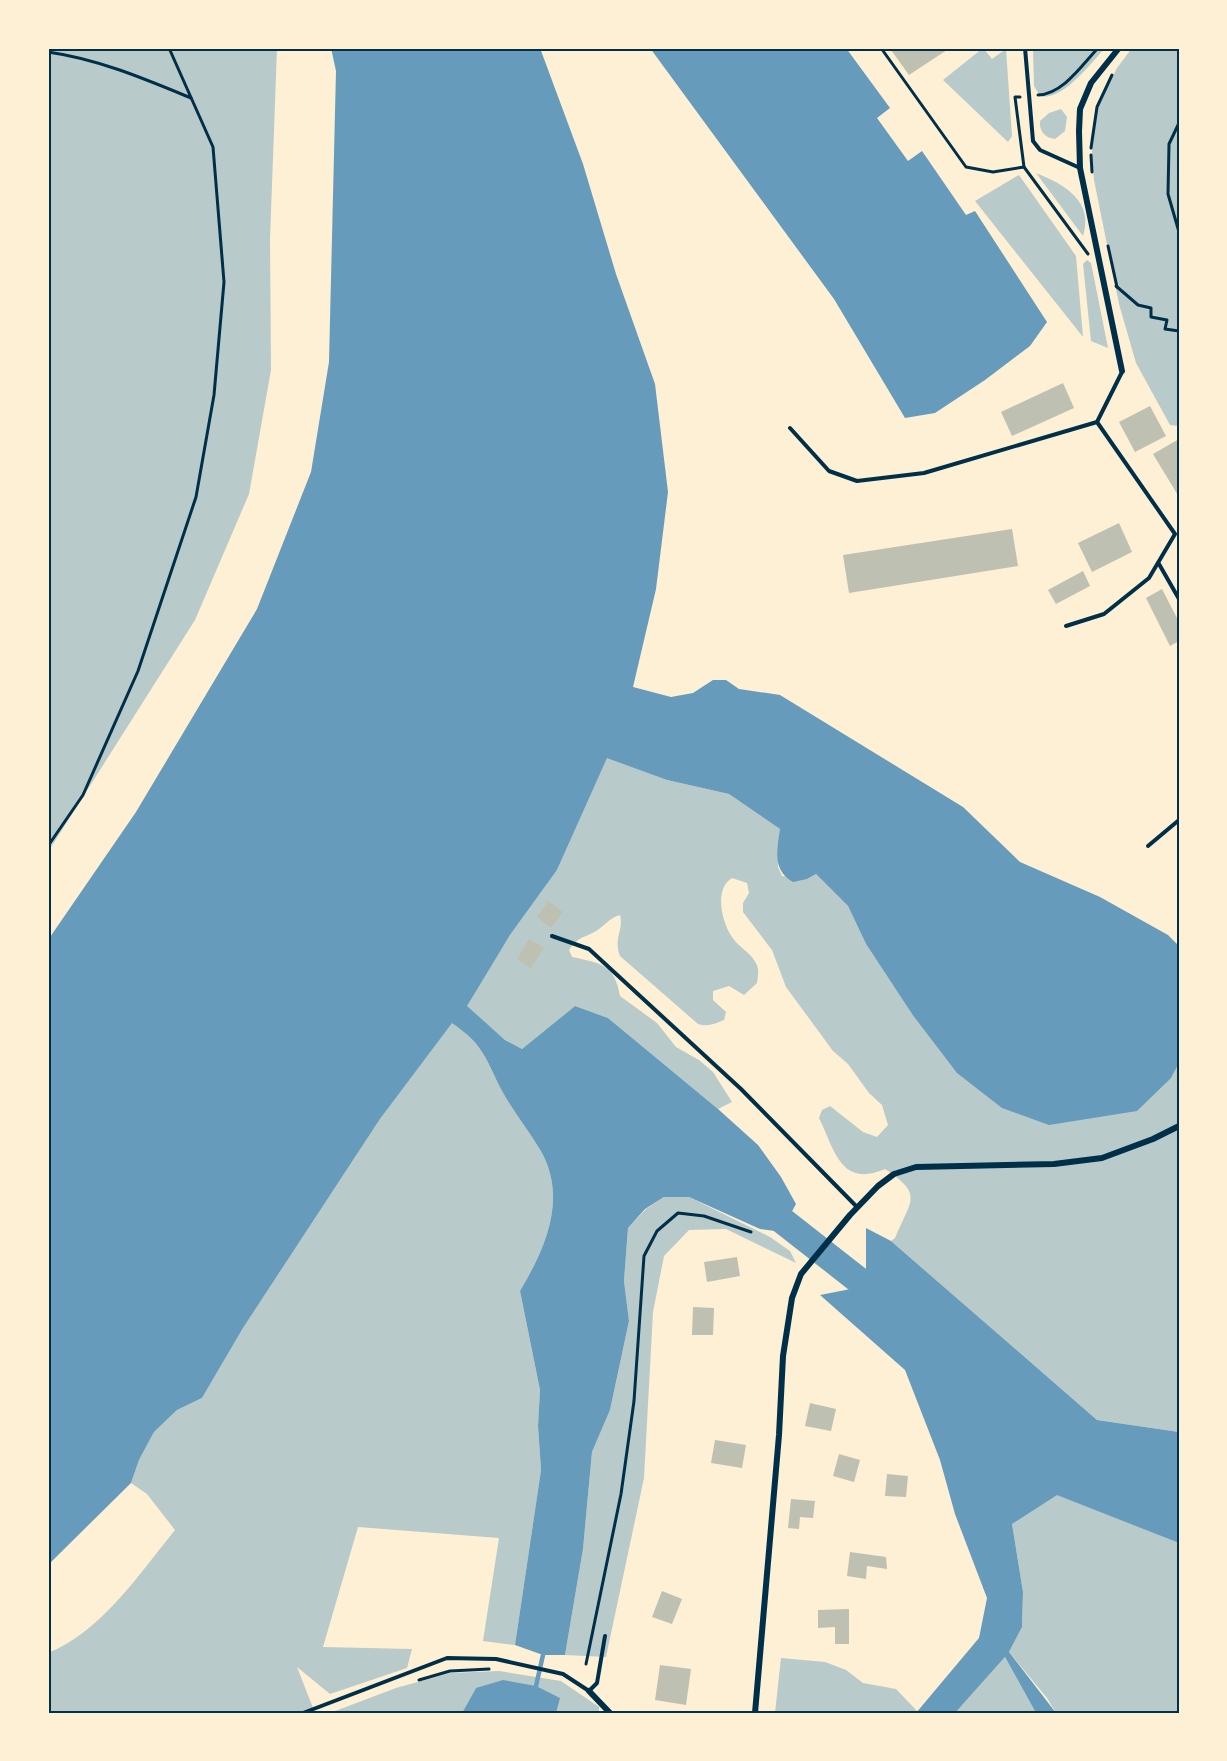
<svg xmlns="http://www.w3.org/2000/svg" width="1227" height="1761" font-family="'DM Sans',sans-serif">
<rect width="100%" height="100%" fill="#fdf0d5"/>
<!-- green -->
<g fill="#b9caca">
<polygon points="48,48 277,48 270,239 271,370 249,494 195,620 48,852"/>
<polygon points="983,48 992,59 1006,49 1012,136 1008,142 943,80"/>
<path d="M 1033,48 L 1105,48 C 1091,63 1062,102 1040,96 L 1034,86 Z"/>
<polygon points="1132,48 1179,48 1179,426 1170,425 1136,363 1119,304 1094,180 1091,139 1097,107 1117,68"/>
<path d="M 1061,109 L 1067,117 L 1065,131 L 1055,139 C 1045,138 1039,131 1040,121 L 1049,113 Z"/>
<path d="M 1036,173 C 1064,184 1094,201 1083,236 Z"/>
<polygon points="1019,175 1076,256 1083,337 975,201"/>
<polygon points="1087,260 1091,263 1108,348 1091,341 1083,264"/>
<path d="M 607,757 L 667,780 L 729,794 L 780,829 L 778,867 L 782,876 L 807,879 L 816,874 L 848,906 L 866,944 L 912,1014 L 1171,1078 L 1179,1063 L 1179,1432 L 1097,1420 L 891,1241 L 895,1238 C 911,1199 924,1195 885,1169 C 841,1188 835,1151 819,1118 L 822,1110 L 830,1106 L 863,1132 L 877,1137 L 888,1125 L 882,1105 L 869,1093 L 848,1064 L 833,1051 L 786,987 L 772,950 L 743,912 L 743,903 L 749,893 L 747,883 L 732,878 C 713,889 722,926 735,941 C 742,949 752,954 757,965 C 759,971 758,977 757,983 L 744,995 L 729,986 L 713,991 L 713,1000 L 726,1012 L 724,1020 C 714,1024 708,1027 698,1024 L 620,956 C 613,938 624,930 620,915 C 609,918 605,926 596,931 C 582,939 579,936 569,950 L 572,957 C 601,963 615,965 620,996 L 657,1023 L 676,1047 L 699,1060 L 713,1072 L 732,1102 L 718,1109 L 608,1018 L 575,1006 L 522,1049 L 505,1040 L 466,1006 L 510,935 L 557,870 Z"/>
<path d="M 452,1022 C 484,1046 485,1058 502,1091 C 514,1113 530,1132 542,1153 C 567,1200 545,1249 520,1291 L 540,1390 L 538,1426 L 541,1470 L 515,1645 L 483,1641 L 499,1538 L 358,1527 L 323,1647 L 412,1649 L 407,1668 L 330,1694 L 297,1667 L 315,1713 L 48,1713 L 48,1653 C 102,1631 139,1574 175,1530 L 147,1494 L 131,1483 L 139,1460 L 154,1432 L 177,1410 L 202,1398 L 243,1328 L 380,1119 Z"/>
<polygon points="664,1197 689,1197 770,1237 790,1251 796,1263 726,1229 689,1230 664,1256 653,1312 644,1478 606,1657 565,1655 583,1549 592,1452 610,1410 629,1321 624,1281 628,1228 646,1209"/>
<polygon points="1057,1494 1179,1543 1179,1713 1056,1713 1047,1698 1009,1652 1022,1627 1023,1592 1012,1524"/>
<polygon points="1005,1657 1036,1713 955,1713"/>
<polygon points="781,1658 825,1662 846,1670 863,1683 896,1689 917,1711 775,1713"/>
<polygon points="499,1671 561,1681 599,1707 599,1713 556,1713 559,1697 476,1688 462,1713 330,1713 396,1688 450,1673"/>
</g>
<!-- water -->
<g fill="#669bbc">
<path d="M 331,48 L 540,48 L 583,164 L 616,274 L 655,384 L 668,492 L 656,589 L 633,687 L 671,697 L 693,693 L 713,680 L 726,680 L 739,689 L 780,695 L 963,807 L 1020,862 L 1100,897 L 1168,935 L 1179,946 L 1179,1063 L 1171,1078 L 1137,1111 L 1049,1125 L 1002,1108 L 957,1073 L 912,1014 L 866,944 L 848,906 L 816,874 L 807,879 L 793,882 C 772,870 777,850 780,829 L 729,794 L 667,780 L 607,758 L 557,870 L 510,935 L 467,1006 L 505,1040 L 522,1049 L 575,1006 L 608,1018 L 718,1109 L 758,1145 L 781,1177 L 796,1204 L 786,1222 L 775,1231 L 760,1229 L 689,1197 L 664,1197 L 645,1209 L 628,1228 L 624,1281 L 629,1321 L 610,1410 L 592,1452 L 583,1549 L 565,1655 L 543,1655 L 515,1645 L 541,1470 L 538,1426 L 540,1390 L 520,1291 C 545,1249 567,1200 542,1153 C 530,1132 514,1113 502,1091 C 485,1058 484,1045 452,1023 L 380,1119 L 243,1328 L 202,1398 L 177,1410 L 154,1432 L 139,1460 L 131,1483 L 48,1565 L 48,940 L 136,812 L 257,609 L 311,472 L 329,362 L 336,71 Z"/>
<polygon points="650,48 846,48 890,108 877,118 908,161 922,151 966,215 975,211 1047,322 1030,346 985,380 935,413 905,418 834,299"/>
<polygon points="866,1228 891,1241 1097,1420 1179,1432 1179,1543 1057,1495 1012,1524 1023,1592 1022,1627 1009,1652 1056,1713 1036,1713 1005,1657 955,1713 916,1713 979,1638 987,1598 955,1514 940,1460 905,1370 820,1295 866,1286"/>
<polygon points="503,1680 536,1686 560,1698 556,1713 462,1713 476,1688"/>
</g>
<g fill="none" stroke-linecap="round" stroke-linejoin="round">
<!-- stream -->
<polyline stroke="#669bbc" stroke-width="4.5" points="536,1686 543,1655"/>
<!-- river -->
<polyline stroke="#669bbc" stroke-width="27" points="756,1200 866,1286 892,1310"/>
</g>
<!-- building -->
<g fill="#bec0b2">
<polygon points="894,48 950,48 909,75 891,50"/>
<polygon points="1063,383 1074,408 1012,436 1001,412"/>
<polygon points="1150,406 1166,436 1135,452 1119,422"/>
<polygon points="1179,439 1179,497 1153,454"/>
<polygon points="1119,523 1132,552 1092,572 1078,543"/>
<polygon points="1012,529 1018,566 849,593 843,555"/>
<polygon points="1083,571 1090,586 1056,604 1048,590"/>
<polygon points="1162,589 1179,622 1179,641 1170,646 1146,598"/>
<polygon points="548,901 563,912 551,928 537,917"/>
<polygon points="529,939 544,948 531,968 517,959"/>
<polygon points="737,1257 740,1276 707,1282 704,1262"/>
<polygon points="693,1307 714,1308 713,1335 692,1335"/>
<polygon points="810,1403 836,1409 831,1431 805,1426"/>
<polygon points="715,1440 746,1445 742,1468 711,1463"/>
<polygon points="839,1454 860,1460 854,1482 833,1476"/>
<polygon points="887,1474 908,1476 906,1497 885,1496"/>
<polygon points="791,1499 815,1501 813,1518 800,1517 799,1529 788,1528"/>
<polygon points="850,1552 886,1557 887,1569 867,1566 866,1579 847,1576"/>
<polygon points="662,1591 682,1599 672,1624 652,1617"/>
<polygon points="849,1609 849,1644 835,1644 835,1627 818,1628 818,1610"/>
<polygon points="660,1665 691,1669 686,1705 655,1700"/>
</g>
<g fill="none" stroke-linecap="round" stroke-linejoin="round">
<!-- path -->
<g stroke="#003049" stroke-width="3">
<polyline points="881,48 966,167 993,172 1024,167 1088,254"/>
<path d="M 48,52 C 98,59 145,79 191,98"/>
<path d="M 1038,95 C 1063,94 1082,65 1098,48"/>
<polyline points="1020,97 1015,97 1024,167"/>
<polyline points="1179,123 1169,144 1168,194 1179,232"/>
<polyline points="1091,148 1097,107 1112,75"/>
<polyline points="1091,155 1092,172"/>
<polyline points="1108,246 1117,287"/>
<polyline points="1116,286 1138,305 1151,308 1151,317 1167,320 1165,329 1179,331"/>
<polyline points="48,846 83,795 138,671 196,497 214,395 224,282 213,147 169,48"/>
<polyline points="586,1664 621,1494 634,1401 644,1256 657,1231 678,1213 704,1216 751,1232"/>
<polyline points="419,1680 450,1671 489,1669"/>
</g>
<!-- service -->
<g stroke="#003049" stroke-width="4">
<polyline points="1025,48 1033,141 1040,150 1080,168"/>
<polyline points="790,428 829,471 857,481 924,473 1097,422 1122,372"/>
<polyline points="1159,564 1179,599"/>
<polyline points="1066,626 1104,614 1149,578 1175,534 1097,422"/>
<polyline points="1148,846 1179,820"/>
<polyline points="552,936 589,949 741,1089 857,1207"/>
<polyline points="303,1713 447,1658 496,1659 563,1674 589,1691 597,1683 605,1636"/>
</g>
<!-- minor -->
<g stroke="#003049" stroke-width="6">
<polyline points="1119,48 1091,83 1080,109 1079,131 1080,168 1122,371"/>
<polyline points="589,1691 610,1713"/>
<polyline points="755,1713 779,1435 783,1356 792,1298 801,1274 850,1215 878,1186 894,1174 916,1167 1054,1164 1102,1158 1153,1139 1179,1126"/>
</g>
</g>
<!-- border -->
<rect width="1227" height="1761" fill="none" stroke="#fdf0d5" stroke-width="99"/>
<rect x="50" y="50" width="1128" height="1662" fill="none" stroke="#003049" stroke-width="2"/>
</svg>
